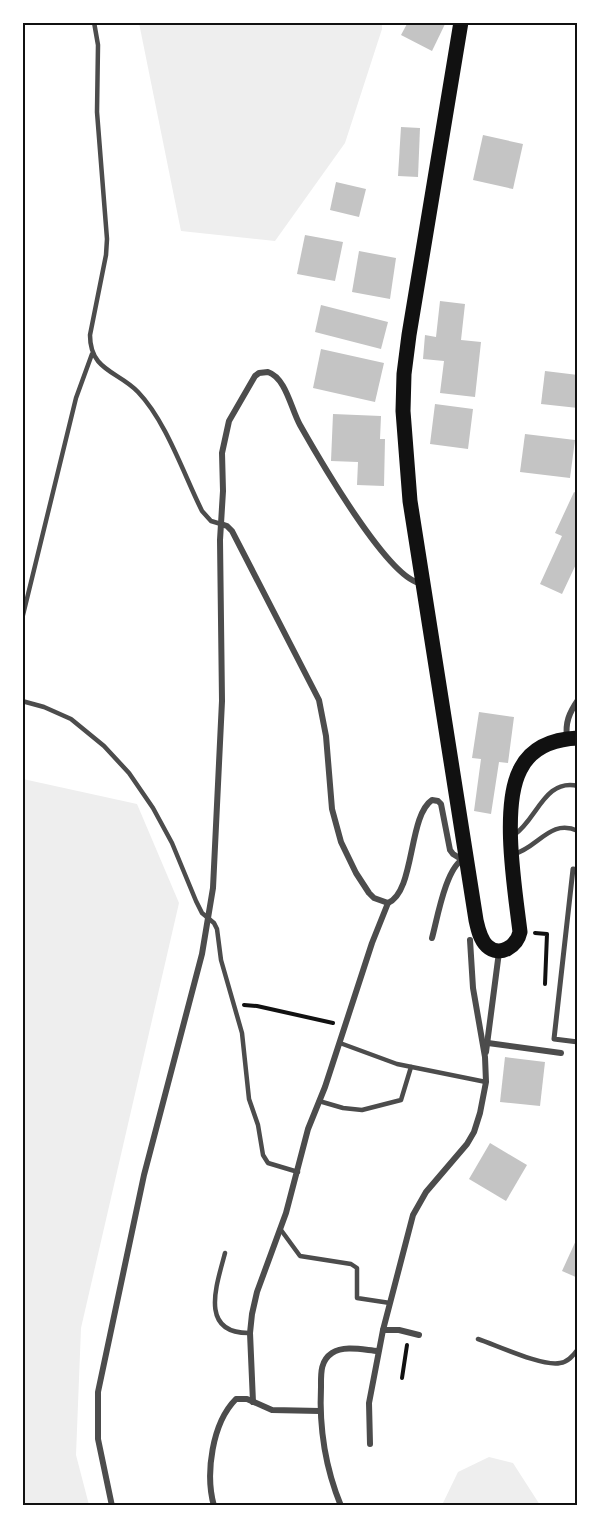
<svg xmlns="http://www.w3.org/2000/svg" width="600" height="1528" font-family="Ubuntu,sans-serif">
<rect width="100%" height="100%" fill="#fff"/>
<!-- green -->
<g fill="#eee">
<polygon points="139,23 382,23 382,29 345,143 275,241 181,231"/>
<polygon points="23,779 137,804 179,903 81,1328 76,1455 89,1505 23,1505"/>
<polygon points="489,1457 513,1463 540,1505 442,1505 458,1472"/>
</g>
<!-- building -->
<g fill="#c4c4c4">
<polygon points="408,22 446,22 432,51 401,35"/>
<polygon points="401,127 420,128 418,177 398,176"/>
<polygon points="483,135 523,144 513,189 473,180"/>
<polygon points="336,182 366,189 359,217 330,210"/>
<polygon points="305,235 343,242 335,281 297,274"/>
<polygon points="359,251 396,258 390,299 352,292"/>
<polygon points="440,301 465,304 461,340 481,342 475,397 440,393 444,361 423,359 425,335 436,337"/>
<polygon points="321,305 388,322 381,349 315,332"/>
<polygon points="321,349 384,363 375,402 313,388"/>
<polygon points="545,371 578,375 578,408 541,404"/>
<polygon points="435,404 473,409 468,449 430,444"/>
<polygon points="333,414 381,416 380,439 385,439 384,486 357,485 358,462 331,461"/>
<polygon points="525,434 575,440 570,478 520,472"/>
<polygon points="574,492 578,494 578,560 562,594 540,584 562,536 555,533"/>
<polygon points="479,712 514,717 508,763 499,762 491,814 474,811 481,759 472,758"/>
<polygon points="505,1057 545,1062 540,1106 500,1102"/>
<polygon points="490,1143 527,1165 506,1201 469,1179"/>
<polygon points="578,1236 578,1278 562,1271"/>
</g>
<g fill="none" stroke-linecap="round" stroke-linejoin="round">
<!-- path -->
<g stroke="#111" stroke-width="4">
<polyline points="535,933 547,934 545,984"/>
<polyline points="244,1005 257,1006 333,1023"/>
<polyline points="402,1378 407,1345"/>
</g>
<!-- service -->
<g stroke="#4c4c4c" stroke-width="4.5">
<path d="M 94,22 L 98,45 L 97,112 L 107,239 L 106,255 L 90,335 C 90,371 118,371 138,392 C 166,421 184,475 202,511 L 211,521 L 221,524"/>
<polyline points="22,619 76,398 92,354"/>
<polyline points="22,701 44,707 71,719 104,746 129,773 153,808 172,843 196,901 202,913 214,923 217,929 221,960 242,1033 249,1099 258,1125 263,1155 268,1163 298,1172"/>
<path d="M 514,835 C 537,820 544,778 578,786"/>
<path d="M 514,854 C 538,848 550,818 578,831"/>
<polyline points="340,1043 397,1064 486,1082"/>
<polyline points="319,1101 343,1108 362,1110 401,1100 411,1067"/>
<polyline points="281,1230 300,1256 351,1264 357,1268 357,1298 390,1303"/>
<path d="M 225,1253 C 217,1284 198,1334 250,1333"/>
<path d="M 478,1339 C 496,1345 543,1367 560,1363 C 568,1362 573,1356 578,1349"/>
</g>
<!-- pedestrian -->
<polyline stroke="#4c4c4c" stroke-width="5" points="578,870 573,869 554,1039 578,1042"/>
<!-- minor -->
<g stroke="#4c4c4c" stroke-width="6">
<path d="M 221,524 L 227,526 L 232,531 L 319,700 L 326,736 L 332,809 L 341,842 L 356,873 L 369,893 L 374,898 L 388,903 C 415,892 408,816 432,800 L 438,801 L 441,804 L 450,850 L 453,854 L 461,859"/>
<path d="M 567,738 C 565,723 569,713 578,700"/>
<path d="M 432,938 C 437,920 446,866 464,859"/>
<polyline points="488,1043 561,1053"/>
<polyline points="486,1052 499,952"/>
<polyline points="383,1330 413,1215 426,1192 467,1144 474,1132 480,1113 486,1082 485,1057 473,988 470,940"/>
<polyline points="253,1402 250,1333 252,1314 257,1292 286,1213 308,1129 325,1087 372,943 388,903"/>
<polyline points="370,1444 369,1403 383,1330 399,1330 419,1335"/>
<path d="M 112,1506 L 98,1439 L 98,1392 L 144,1175 L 202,954 L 213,888 L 222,701 L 220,540 L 223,491 L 222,453 L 229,421 L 255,376 L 259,373 L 268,372 C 286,378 291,409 300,425 C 317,455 389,581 421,583"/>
<path d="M 214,1506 C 205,1474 212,1423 236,1399 L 247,1399 L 272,1410 L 320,1411"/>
<path d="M 341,1506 C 325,1467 319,1429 321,1387 C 321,1374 320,1361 332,1353 C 344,1345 364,1350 378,1351"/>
</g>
<!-- primary -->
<path stroke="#111" stroke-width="15" d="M 461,22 L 409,335 L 404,374 L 403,411 L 410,501 L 476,920 C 478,929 480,939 487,946 C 500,958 517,946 520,932 C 515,890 501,807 520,770 C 531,747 554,739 578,738"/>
</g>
<!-- border -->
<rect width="600" height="1528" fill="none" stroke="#ffffff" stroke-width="48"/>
<rect x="24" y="24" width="552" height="1480" fill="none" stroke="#111" stroke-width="2"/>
</svg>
